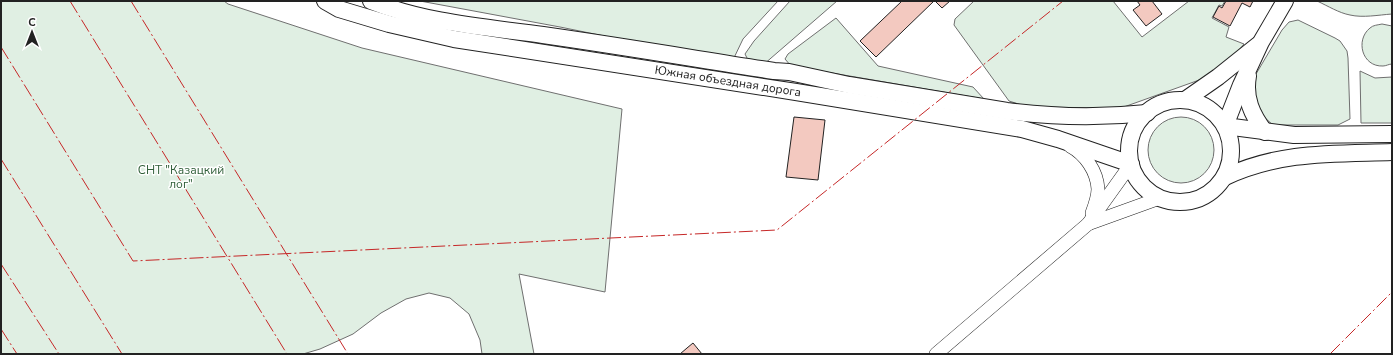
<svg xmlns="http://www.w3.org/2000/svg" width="1393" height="355" font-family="'Nunito Sans',sans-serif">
<rect width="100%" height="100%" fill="#fff"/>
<!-- green -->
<g fill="#e0efe3" stroke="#6f6f6f">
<polygon points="1,1 224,1 228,4 362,48 622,109 605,292 519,274 534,354 482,354 480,340 469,314 450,298 429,293 406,299 381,313 353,334 320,349 303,354 1,354"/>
<polygon points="420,1 778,1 743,39 732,62 560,27"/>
<polygon points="790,1 837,1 763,65 748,60 745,54 754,41"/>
<polygon points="974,1 1113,1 1142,37 1189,1 1225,1 1222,6 1219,5 1212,18 1229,27 1226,37 1244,44 1234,56 1202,79 1121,108 1028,107 1009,101 954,25 955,19"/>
<path d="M 1317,1 L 1392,1 L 1392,14 C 1378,15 1363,18 1350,15 C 1339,13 1328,6 1317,1 Z"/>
<polygon points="836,18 878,66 973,87 984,99 791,66 785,59 788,54"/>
<polygon points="1298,20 1335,38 1340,41 1347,51 1348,58 1350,119 1338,125 1273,125 1255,109 1250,93 1256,74 1282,30 1289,22"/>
<path d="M 1382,24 L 1392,26 L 1392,64 C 1389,64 1386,66 1383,66 C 1362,67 1355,40 1370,28 C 1373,25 1378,25 1382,24 Z"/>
<polygon points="1360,71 1375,78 1392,77 1392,123 1361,123"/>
<circle cx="1181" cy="150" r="33"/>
</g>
<!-- building -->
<g fill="#f3c9c0" stroke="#222">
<polygon points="902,1 934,1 876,57 860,41"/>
<polygon points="935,1 950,1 942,8"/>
<polygon points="1137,1 1152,1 1162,14 1146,26 1133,10 1140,5"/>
<polygon points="1226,1 1253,1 1250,7 1242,3 1230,26 1213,17 1219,6 1222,8"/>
<polygon points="794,117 825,120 818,180 786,177"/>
<polygon points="693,343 702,354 680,354 687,348"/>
</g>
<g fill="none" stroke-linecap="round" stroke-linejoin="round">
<!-- minor casing -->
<g stroke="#222" stroke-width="14">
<g id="minor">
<path d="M 1070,146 C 1085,154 1097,171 1098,189 C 1098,197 1095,205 1092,213"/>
<polyline points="1088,224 1160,198"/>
<polyline points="936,354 1088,224 1131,164"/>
</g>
</g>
<!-- major casing -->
<g stroke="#222" stroke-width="18">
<g id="major">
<polyline points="325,1 339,9 389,24 454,39 796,92 1022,129 1058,139 1131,164"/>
<path d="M 371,1 C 426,23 485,27 543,35 C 620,46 697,59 774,71 L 789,72 L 849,85 L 1007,111 C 1053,117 1100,118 1147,113"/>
<polyline points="1285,1 1261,42 1241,85 1225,126 1294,135 1392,134"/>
<path d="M 1248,76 C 1244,98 1252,115 1265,132"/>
<polyline points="1185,100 1218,77 1258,45"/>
<circle cx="1180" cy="151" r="51"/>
<path d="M 1225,177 C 1281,151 1332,154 1392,152"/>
</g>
</g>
<!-- minor -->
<use href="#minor" stroke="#fff" stroke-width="13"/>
<!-- major -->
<use href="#major" stroke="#fff" stroke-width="16"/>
<!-- power -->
<g stroke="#c62828" stroke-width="1" stroke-dasharray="14 3 2 3" stroke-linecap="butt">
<polyline points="70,1 287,354"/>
<polyline points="131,1 348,354"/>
<polyline points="1,47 133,261 777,230 1063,1"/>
<polyline points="1,159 122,354"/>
<polyline points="1,264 59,354"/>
<polyline points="1,329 17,354"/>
<polyline points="1330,354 1392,292"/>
</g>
</g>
<g text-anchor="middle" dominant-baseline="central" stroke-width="3" stroke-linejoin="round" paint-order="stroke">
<!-- street labels -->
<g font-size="12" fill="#222" stroke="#fff">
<text transform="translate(728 81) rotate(9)">Южная объездная дорога</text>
</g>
<!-- park labels -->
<g font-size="12" fill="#2f5e38" stroke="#fff">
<text x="181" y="170">СНТ "Казацкий<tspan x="181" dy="14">лог"</tspan></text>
</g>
</g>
<!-- border -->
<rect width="1393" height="355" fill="none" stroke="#222222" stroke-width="4"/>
<!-- north arrow -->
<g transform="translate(32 32)" stroke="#ffffff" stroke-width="3" paint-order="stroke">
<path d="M0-3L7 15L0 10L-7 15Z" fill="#222222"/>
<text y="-6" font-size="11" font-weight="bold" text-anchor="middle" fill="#222222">С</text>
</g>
</svg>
